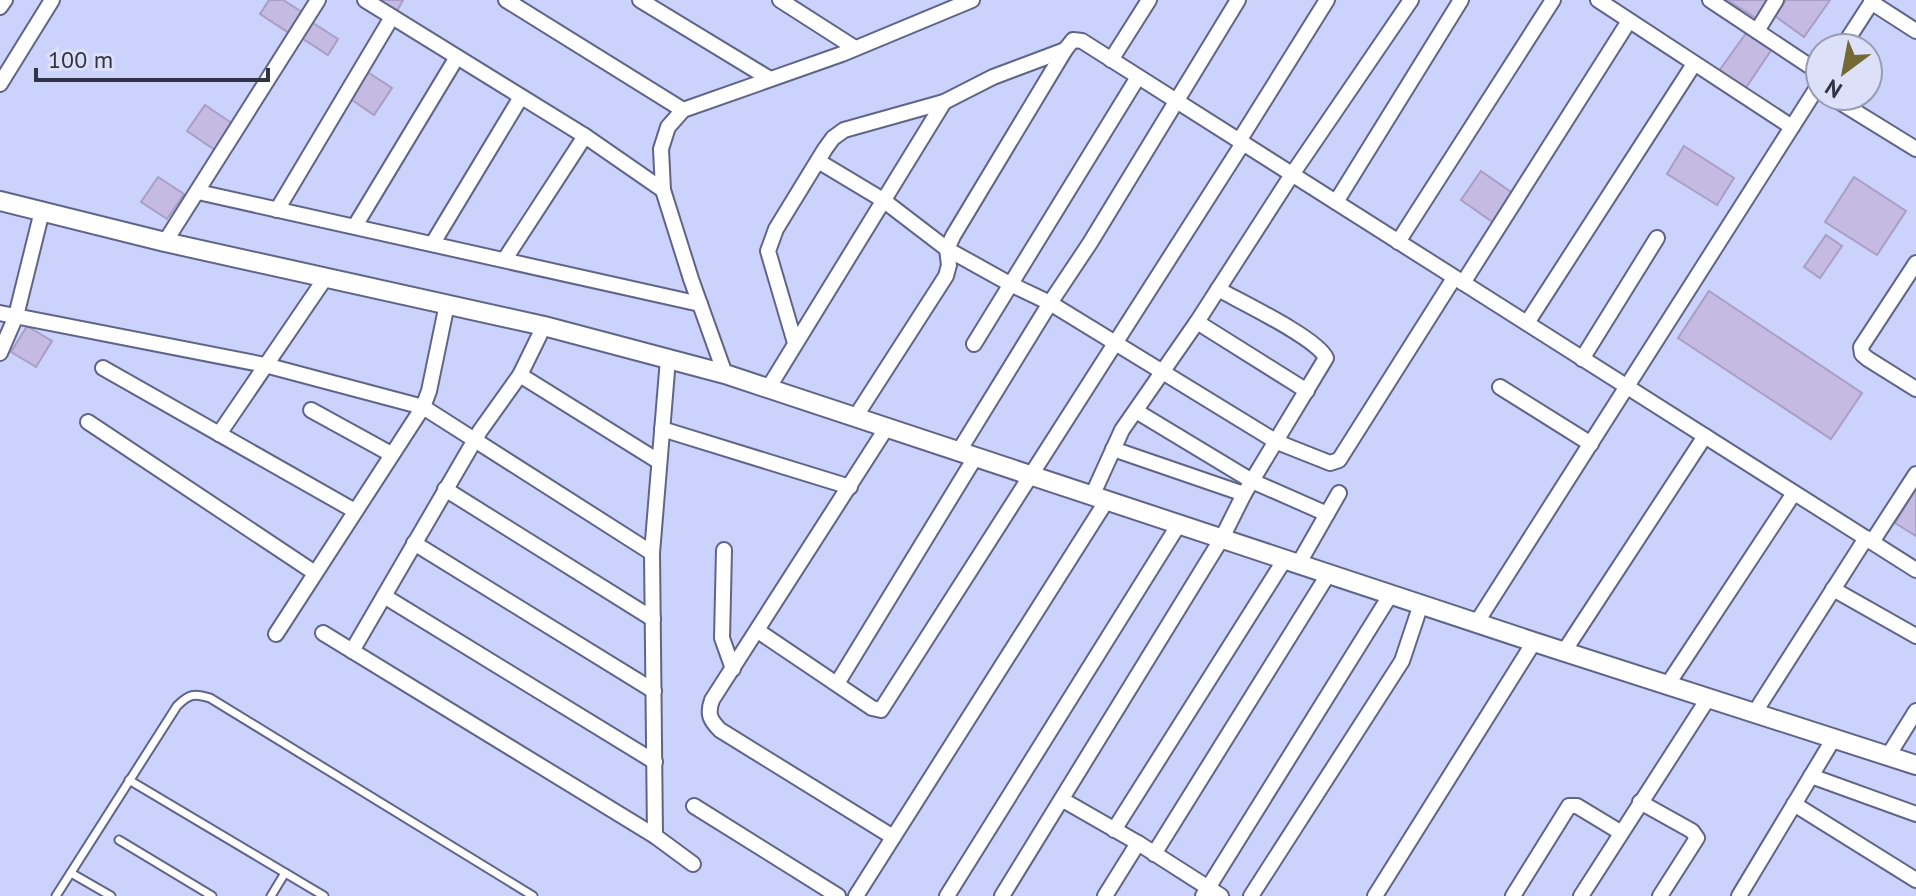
<svg xmlns="http://www.w3.org/2000/svg" width="1916" height="896" font-family="'PT Sans',sans-serif">
<rect width="100%" height="100%" fill="#cbd2fb"/>
<!-- building -->
<g fill="#c4bae2" stroke="#a99ec5" stroke-width="2">
<polygon points="269,0 283,0 302,12 289,33 260,14"/>
<polygon points="370,0 403,0 395,15"/>
<polygon points="1727,0 1767,0 1756,18"/>
<polygon points="1786,0 1830,0 1804,37 1775,16"/>
<polygon points="310,21 338,39 328,55 300,37"/>
<polygon points="1747,32 1772,49 1745,89 1719,71"/>
<polygon points="366,71 392,88 374,115 349,98"/>
<polygon points="205,105 233,124 215,150 187,131"/>
<polygon points="1684,146 1734,178 1717,205 1667,174"/>
<polygon points="1481,171 1514,194 1494,223 1461,200"/>
<polygon points="158,177 184,194 167,219 141,202"/>
<polygon points="1854,177 1906,211 1877,255 1825,222"/>
<polygon points="1826,235 1842,246 1820,278 1804,267"/>
<polygon points="1709,291 1862,393 1831,439 1678,338"/>
<polygon points="27,326 52,341 36,367 11,352"/>
<polygon points="1916,489 1916,536 1895,523"/>
</g>
<g fill="none" stroke-linecap="round" stroke-linejoin="round">
<!-- service casing -->
<g stroke="#5f6588" stroke-width="11">
<g id="service">
<polyline points="129,780 324,896"/>
<polyline points="119,840 212,896"/>
<polyline points="71,873 111,896"/>
<path d="M 56,896 L 177,706 C 189,694 194,693 210,698 L 533,896"/>
<polyline points="271,896 285,873"/>
</g>
</g>
<!-- minor casing -->
<g stroke="#5f6588" stroke-width="18">
<g id="minor">
<polyline points="365,0 585,136 663,190"/>
<polyline points="506,0 683,110"/>
<polyline points="640,0 770,79"/>
<polyline points="780,0 855,48"/>
<polyline points="1598,0 1792,127"/>
<polyline points="1710,0 1820,73"/>
<polyline points="1871,2 1916,31"/>
<polyline points="0,7 5,0"/>
<polyline points="1757,31 1776,0"/>
<polyline points="1842,48 1873,0"/>
<polyline points="1111,60 1149,0"/>
<polyline points="0,84 52,0"/>
<polyline points="1830,96 1916,149"/>
<polyline points="1239,141 1327,0"/>
<polyline points="818,161 883,200 947,249 1010,284 1050,303 1277,442 1330,463 1339,460 1454,278"/>
<polyline points="198,192 700,304"/>
<polyline points="1336,202 1461,0"/>
<polyline points="277,210 392,17"/>
<polyline points="355,226 457,57"/>
<polyline points="165,242 318,0"/>
<polyline points="1398,242 1553,0"/>
<polyline points="433,243 521,97"/>
<polyline points="505,259 585,136"/>
<polyline points="1916,263 1861,347 1862,354 1868,359 1916,389"/>
<polyline points="1463,283 1629,21"/>
<path d="M 1218,289 C 1241,302 1317,338 1326,358 L 1244,494"/>
<polyline points="0,313 265,365 423,407 652,553"/>
<polyline points="1197,322 1307,391"/>
<polyline points="1527,323 1694,64"/>
<polyline points="795,343 768,251 776,229 825,149 833,138 844,130 944,102"/>
<polyline points="974,344 1138,77"/>
<polyline points="0,353 16,316 42,211"/>
<polyline points="1582,359 1657,238"/>
<polyline points="103,368 355,511"/>
<polyline points="725,374 691,279 663,190 661,149 668,127 683,110 842,54 972,0"/>
<polyline points="520,375 658,461"/>
<polyline points="769,387 944,102 993,77 1065,50"/>
<polyline points="1500,387 1591,444"/>
<polyline points="311,410 391,454"/>
<polyline points="1136,411 1252,481 1327,514"/>
<polyline points="856,416 946,276 949,265 947,249 953,236 1065,50 1073,40 1082,41 1916,570"/>
<polyline points="88,422 315,573"/>
<path d="M 887,427 L 712,700 C 707,714 710,720 720,730 L 893,837"/>
<polyline points="662,429 850,487"/>
<polyline points="219,434 326,277"/>
<polyline points="959,451 1050,303 1090,243 1238,0"/>
<polyline points="445,489 653,619"/>
<polyline points="1092,496 1122,430 1197,322 1291,176 1411,0"/>
<polyline points="1872,542 1916,474"/>
<polyline points="414,543 654,691"/>
<polyline points="724,550 722,638 733,669"/>
<polyline points="1299,563 1339,493"/>
<polyline points="1833,589 1916,636"/>
<polyline points="384,596 655,762"/>
<polyline points="1477,622 1820,83"/>
<polyline points="758,631 872,708 881,710 1243,143"/>
<polyline points="323,633 655,836 693,864"/>
<polyline points="276,634 423,407 429,391 447,304"/>
<polyline points="1565,650 1705,436"/>
<polyline points="352,651 480,431 520,375 544,326"/>
<polyline points="838,682 976,456"/>
<polyline points="1668,684 1794,493"/>
<polyline points="1755,712 1866,538"/>
<polyline points="1888,756 1916,711"/>
<polyline points="1811,776 1916,814"/>
<polyline points="1063,800 1138,843 1221,896"/>
<polyline points="1640,802 1692,831 1697,838 1660,896"/>
<polyline points="1794,804 1916,880"/>
<polyline points="694,806 838,896"/>
<polyline points="1114,830 1285,559"/>
<polyline points="655,836 652,553 668,359"/>
<polyline points="1154,854 1329,573"/>
<polyline points="856,896 1107,500"/>
<polyline points="947,896 1179,524"/>
<polyline points="1002,896 1222,538 1244,494 1113,449"/>
<polyline points="1105,896 1138,843"/>
<polyline points="1203,896 1391,594"/>
<polyline points="1251,896 1402,661 1421,604"/>
<polyline points="1375,896 1534,642"/>
<polyline points="1513,896 1569,806 1577,806 1620,832"/>
<polyline points="1581,896 1709,697"/>
<polyline points="1739,896 1834,738"/>
</g>
</g>
<!-- tertiary casing -->
<g stroke="#5f6588" stroke-width="22">
<polyline id="tertiary" points="0,201 165,242 544,326 725,374 1534,642 1916,765"/>
</g>
<!-- service -->
<use href="#service" stroke="#fff" stroke-width="7"/>
<!-- minor -->
<use href="#minor" stroke="#fff" stroke-width="14"/>
<!-- tertiary -->
<use href="#tertiary" stroke="#fff" stroke-width="18"/>
</g>
<!-- north arrow -->
<g transform="translate(1844 72) rotate(212)"><circle r="38" fill="#dce1f9" stroke="#989cb1" stroke-width="2"/>
<path d="M0-6L14 30L0 20L-14 30Z" fill="#746835"/>
<text y="-12" font-size="22" font-weight="bold" text-anchor="middle" fill="#313444">N</text>
</g>
<!-- scale -->
<path d="M36 68v12h232v-12" fill="none" stroke="#313444" stroke-width="4"/>
<text x="48" y="68" font-size="24" fill="#313444" stroke="#dce1f9" stroke-width="6" paint-order="stroke">100 m</text>
</svg>
